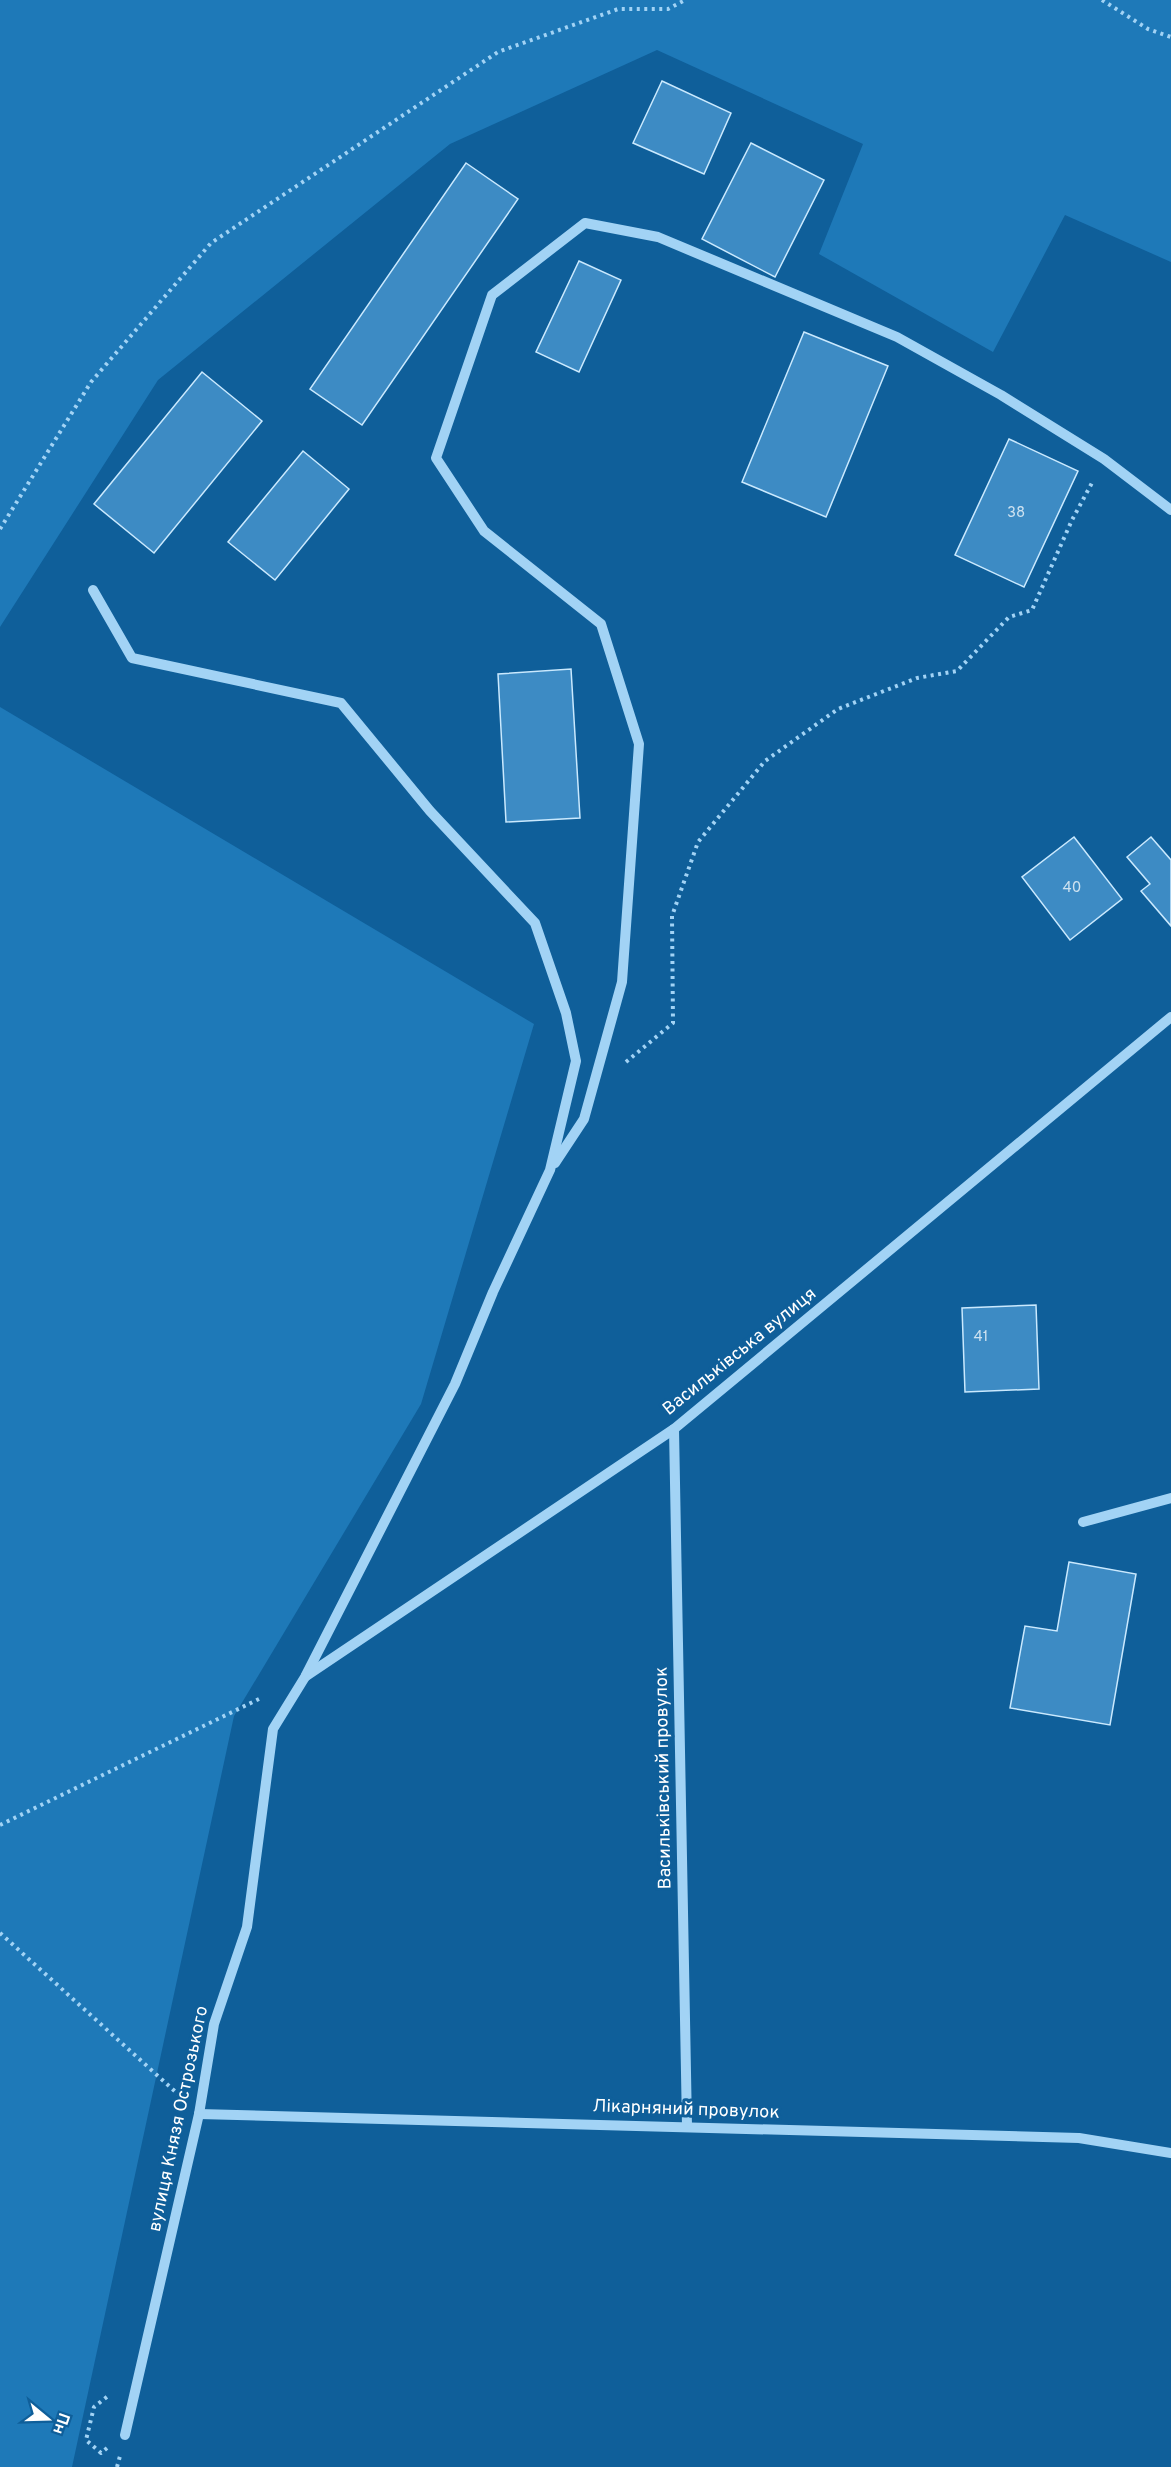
<svg xmlns="http://www.w3.org/2000/svg" width="1171" height="2467" font-family="Overpass,sans-serif">
<rect width="100%" height="100%" fill="#0f5f9a"/>
<!-- green -->
<g fill="#1e79b8">
<polygon points="0,0 1171,0 1171,262 1065,215 993,352 819,254 863,144 657,50 450,144 158,380 0,627"/>
<polygon points="0,707 534,1024 421,1404 234,1716 72,2467 0,2467"/>
</g>
<!-- building -->
<g fill="#3d8bc4" stroke="#cae9fe" stroke-width="1.5">
<polygon points="662,81 731,113 704,174 633,143"/>
<polygon points="751,143 824,180 775,277 702,239"/>
<polygon points="466,163 518,199 362,425 310,389"/>
<polygon points="579,261 621,280 579,372 536,352"/>
<polygon points="804,332 888,366 826,517 742,482"/>
<polygon points="202,372 262,421 154,553 94,504"/>
<polygon points="1009,439 1078,471 1024,587 955,555"/>
<polygon points="303,451 349,489 275,580 228,542"/>
<polygon points="571,669 580,818 506,822 498,674"/>
<polygon points="1074,837 1122,899 1070,940 1022,877"/>
<polygon points="1151,837 1171,860 1171,926 1141,891 1150,884 1127,857"/>
<polygon points="1036,1305 1039,1389 965,1392 962,1308"/>
<polygon points="1069,1562 1136,1574 1110,1725 1010,1708 1025,1626 1057,1631"/>
</g>
<g fill="none" stroke-linecap="round" stroke-linejoin="round">
<!-- path -->
<g stroke="#a2d3f5" stroke-width="4" stroke-dasharray="3 4.5" stroke-linecap="butt">
<polyline points="1102,0 1148,29 1171,37"/>
<polyline points="0,529 91,382 211,243 498,52 618,9 668,9 685,0"/>
<polyline points="626,1062 673,1023 672,916 698,842 765,761 838,709 917,678 957,671 1009,617 1032,610 1072,520 1093,481"/>
<polyline points="0,1825 261,1698"/>
<polyline points="0,1933 179,2095"/>
<polyline points="107,2448 101,2453 86,2440 94,2407 108,2396"/>
<polyline points="117,2467 120,2456"/>
</g>
<!-- minor -->
<g stroke="#a2d3f5" stroke-width="10">
<polyline points="93,590 132,658 341,703 430,811 535,923 566,1013 576,1061 550,1170 493,1292 455,1384 305,1677 273,1729 247,1927 214,2024 199,2114 125,2435"/>
<polyline points="555,1163 584,1119 622,982 639,744 601,624 484,531 436,458 492,295 585,223 658,237 897,337 1001,395 1104,459 1171,510"/>
<polyline points="674,1429 687,2126"/>
<polyline points="1083,1522 1171,1498"/>
<polyline points="306,1676 674,1429 1171,1017"/>
<polyline points="199,2114 1079,2138 1171,2153"/>
</g>
</g>
<g text-anchor="middle" dominant-baseline="central" stroke-width="6" stroke-linejoin="round" paint-order="stroke">
<!-- number labels -->
<g font-size="15" fill="#cee2f0">
<text x="1016" y="513">38</text>
<text x="1072" y="888">40</text>
<text x="981" y="1337">41</text>
</g>
<!-- street labels -->
<g font-size="18" fill="#fff" stroke="#0f5f9a">
<text transform="translate(740 1352) rotate(-39)">Васильківська вулиця</text>
<text transform="translate(664 1778) rotate(-91)">Васильківський провулок</text>
<text transform="translate(686 2110) rotate(2)">Лікарняний провулок</text>
<text transform="translate(179 2119) rotate(-78)">вулиця Князя Острозького</text>
</g>
</g>
<!-- north arrow -->
<g transform="translate(48 2419) rotate(109)" stroke="#0f5f9a" stroke-width="4.5" paint-order="stroke">
<path d="M0-4.5L10 22L0 15L-10 22Z" fill="#ffffff"/>
<text y="-9" font-size="16" font-weight="bold" text-anchor="middle" fill="#ffffff">Пн</text>
</g>
</svg>
